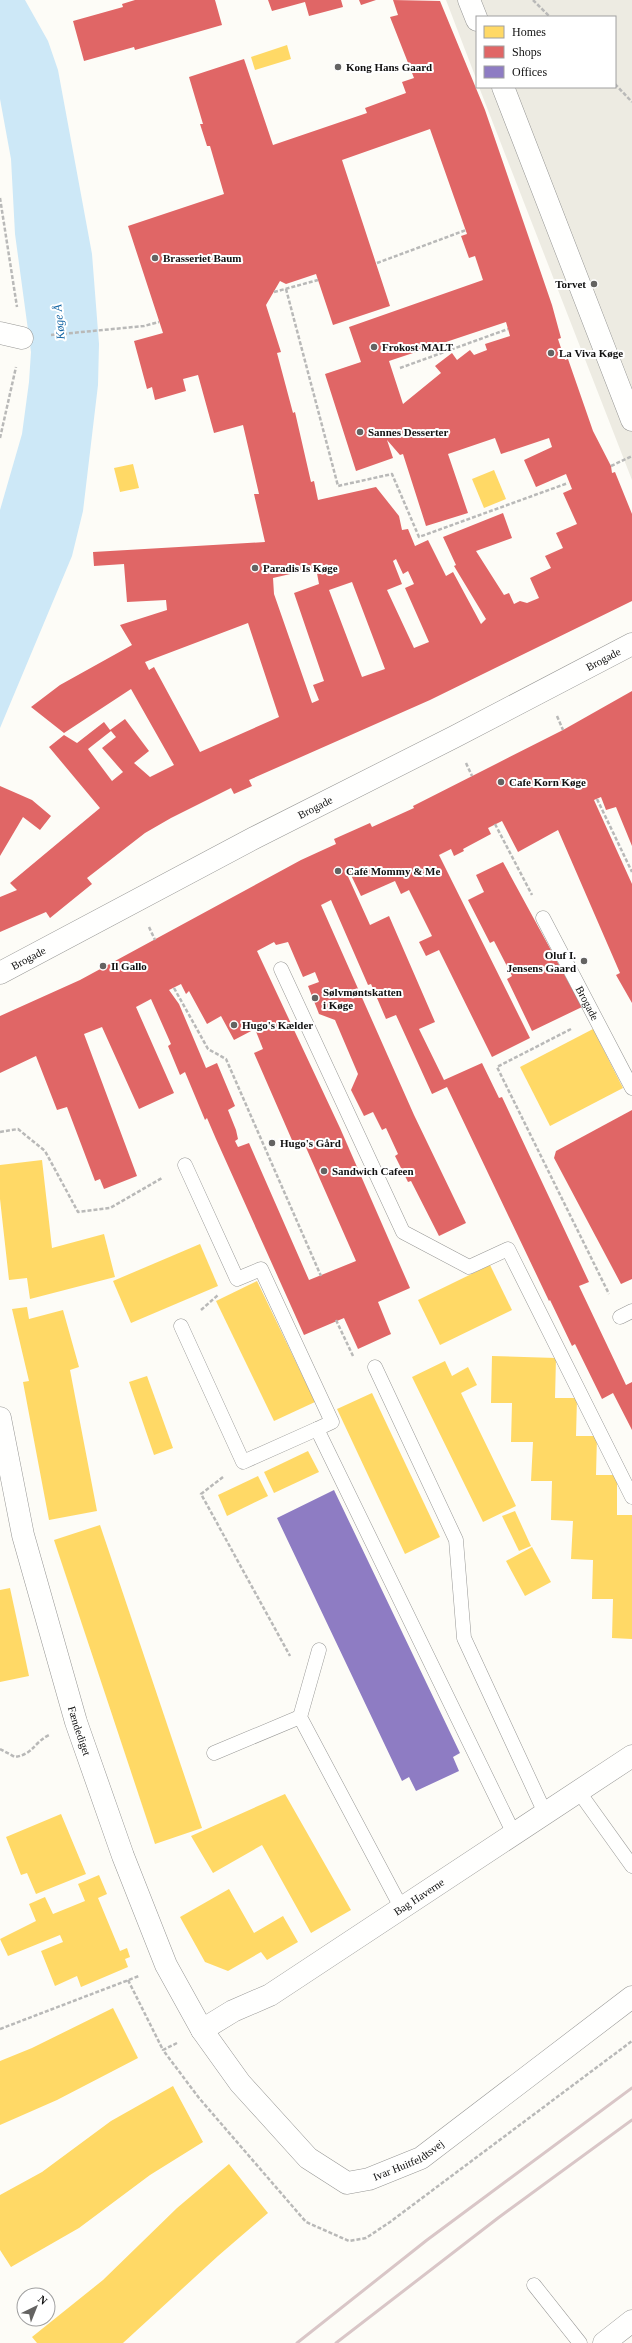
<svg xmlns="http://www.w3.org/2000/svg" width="632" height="2343" font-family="Georgia,serif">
<rect width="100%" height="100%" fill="#fdfcf7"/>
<!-- plaza -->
<polygon fill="#edebe2" points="446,0 632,0 632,480 479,87 615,87 615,17 477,17 477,81"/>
<!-- water -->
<polygon fill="#cde8f7" points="0,0 25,0 48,41 58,70 92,254 99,344 98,385 83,511 72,556 0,728 0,510 22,434 29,382 31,352 15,234 11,159 0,99"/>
<!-- homes -->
<g fill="#ffd966">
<polygon points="287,45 291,59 255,70 251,57"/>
<polygon points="133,464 139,488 120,492 114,468"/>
<polygon points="494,470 506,499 484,508 472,479"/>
<polygon points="593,1029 623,1088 550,1126 520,1067"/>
<polygon points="42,1160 52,1248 104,1234 115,1277 30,1299 27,1278 9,1280 0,1199 0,1165"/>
<polygon points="200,1244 218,1286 131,1323 113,1281"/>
<polygon points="490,1265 512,1310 440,1345 418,1300"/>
<polygon points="257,1281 315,1402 274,1421 216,1301"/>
<polygon points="27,1307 29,1319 63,1310 79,1367 70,1370 97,1511 49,1520 23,1382 29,1381 12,1309"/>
<polygon points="492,1356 556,1358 555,1398 577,1398 576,1436 597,1436 596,1475 617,1475 617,1515 632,1515 632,1639 612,1638 613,1599 592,1599 593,1560 571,1559 573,1521 551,1520 552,1481 531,1481 533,1442 511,1442 512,1403 491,1403"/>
<polygon points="445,1361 452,1376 468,1367 477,1385 461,1393 516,1506 483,1522 412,1377"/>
<polygon points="147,1376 173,1448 154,1455 129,1382"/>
<polygon points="372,1393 440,1537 405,1554 337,1409"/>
<polygon points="308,1451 319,1472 274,1493 264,1472"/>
<polygon points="258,1476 268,1496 227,1516 218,1495"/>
<polygon points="515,1511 531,1546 519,1551 502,1516"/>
<polygon points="100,1525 202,1828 155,1844 54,1540"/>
<polygon points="532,1547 551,1582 525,1596 506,1561"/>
<polygon points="10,1588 29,1676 0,1682 0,1590"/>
<polygon points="285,1794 351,1910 311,1933 262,1845 213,1873 191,1836"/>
<polygon points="61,1814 86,1874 36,1894 27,1873 21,1875 6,1837"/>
<polygon points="99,1875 107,1894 98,1898 120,1951 127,1948 130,1957 125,1959 128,1967 81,1987 77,1976 55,1986 41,1951 63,1942 60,1935 8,1956 0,1939 36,1921 29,1904 45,1897 53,1914 85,1901 78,1884"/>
<polygon points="229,1889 254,1933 283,1916 298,1942 267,1960 261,1952 228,1971 205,1962 180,1917"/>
<polygon points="113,2008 138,2058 57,2100 0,2125 0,2061 32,2048"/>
<polygon points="173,2086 203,2142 150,2175 79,2228 11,2267 0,2250 0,2195 42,2172 111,2121"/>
<polygon points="229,2164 268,2213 218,2256 123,2343 37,2343 32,2337 103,2280 177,2208"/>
</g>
<!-- shops -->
<g fill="#e06666" fill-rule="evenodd">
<polygon points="135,0 215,0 222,25 135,50 134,47 84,61 73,21 123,7 122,4"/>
<polygon points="268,0 341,0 343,7 309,16 305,2 272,11"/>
<polygon points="359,0 376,0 361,5"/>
<path d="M 393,0 L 440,1 L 485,110 L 552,305 L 561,338 L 558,339 L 565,360 L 568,359 L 593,431 L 611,466 L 612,473 L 615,472 L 632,514 L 632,601 L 430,700 L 249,780 L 252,786 L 234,794 L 231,788 L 171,818 L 145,833 L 87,878 L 92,884 L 50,918 L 46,912 L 0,932 L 0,897 L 17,890 L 10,883 L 100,808 L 49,747 L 64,735 L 77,743 L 104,722 L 110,730 L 125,719 L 149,751 L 134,763 L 150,777 L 174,765 L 131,689 L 64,733 L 31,707 L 60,685 L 132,645 L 120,625 L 167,610 L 166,600 L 127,602 L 124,564 L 94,566 L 93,552 L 265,542 L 254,494 L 259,494 L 243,425 L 214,433 L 198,375 L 183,379 L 186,391 L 155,400 L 152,387 L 147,389 L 134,341 L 163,333 L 128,226 L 224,194 L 210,146 L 207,146 L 200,124 L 203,124 L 189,77 L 244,59 L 273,145 L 367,113 L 365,108 L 406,93 L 402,82 L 414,78 L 390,17 L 398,15 ZM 430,129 L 467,234 L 461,236 L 469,258 L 475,256 L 483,280 L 349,327 L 361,362 L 325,374 L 356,471 L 393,458 L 387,440 L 400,455 L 403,454 L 426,526 L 468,513 L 448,454 L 495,438 L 501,454 L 549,438 L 552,447 L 524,460 L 536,487 L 566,474 L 572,489 L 563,493 L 577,524 L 556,533 L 563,548 L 545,556 L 551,568 L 530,578 L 539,598 L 527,603 L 520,601 L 514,604 L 509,593 L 504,595 L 476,551 L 512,538 L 503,513 L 443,537 L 456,565 L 454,566 L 486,619 L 481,624 L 453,572 L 446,576 L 428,540 L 415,546 L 408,529 L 402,530 L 399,516 L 376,487 L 318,500 L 314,481 L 311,482 L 295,412 L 293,413 L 277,353 L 281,352 L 266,305 L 280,281 L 286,284 L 316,274 L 333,325 L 390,306 L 342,160 ZM 506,322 L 510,336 L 485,344 L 487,350 L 474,355 L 470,350 L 457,360 L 452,353 L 435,366 L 441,373 L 403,404 L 389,361 ZM 396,559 L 403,574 L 408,571 L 414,584 L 405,588 L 429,642 L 414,648 L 387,590 L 402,584 L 393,561 ZM 316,568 L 319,584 L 294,593 L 324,681 L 313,685 L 319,700 L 312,703 L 274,594 L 273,578 ZM 352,582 L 385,669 L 362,677 L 329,590 ZM 248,623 L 279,717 L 200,752 L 154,667 L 149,670 L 145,662 ZM 111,731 L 116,737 L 102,748 L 123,772 L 112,781 L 88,749 Z"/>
<path d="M 632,691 L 632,846 L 616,807 L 606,810 L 601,797 L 594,800 L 632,884 L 632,1003 L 616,975 L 620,973 L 558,830 L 518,852 L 502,821 L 488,828 L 491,834 L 463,849 L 464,851 L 454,856 L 451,849 L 439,855 L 530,1038 L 492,1057 L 439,950 L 426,956 L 419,942 L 432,936 L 409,890 L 401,894 L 395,881 L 361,896 L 349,871 L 346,872 L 370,925 L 389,916 L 435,1022 L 419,1029 L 444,1080 L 482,1063 L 499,1098 L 502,1097 L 589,1282 L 579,1286 L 626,1385 L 632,1382 L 632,1430 L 613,1393 L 602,1399 L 575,1344 L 572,1346 L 550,1300 L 549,1301 L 447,1087 L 432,1094 L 396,1015 L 386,1019 L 371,984 L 368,985 L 331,900 L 321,905 L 414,1115 L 466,1223 L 439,1236 L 411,1181 L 408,1182 L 395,1156 L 398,1154 L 386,1128 L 382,1130 L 373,1112 L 364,1116 L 351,1090 L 358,1074 L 335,1020 L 319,1014 L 308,986 L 319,982 L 315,972 L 303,977 L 288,942 L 276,945 L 274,942 L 257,951 L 340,1128 L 410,1288 L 378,1302 L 391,1334 L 358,1349 L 344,1318 L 304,1335 L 216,1139 L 207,1118 L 205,1120 L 185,1072 L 180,1075 L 168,1046 L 171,1044 L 151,999 L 136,1007 L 174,1093 L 139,1109 L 102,1027 L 84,1034 L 137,1176 L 104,1189 L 100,1179 L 95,1181 L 67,1107 L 57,1110 L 36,1056 L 0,1073 L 0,1016 L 80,980 L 301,860 L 336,844 L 334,839 L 370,823 L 372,827 L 414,808 L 413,806 L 563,730 ZM 181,984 L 186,994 L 189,991 L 207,1024 L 221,1016 L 234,1040 L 255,1029 L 263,1049 L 254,1053 L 295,1147 L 304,1143 L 356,1261 L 309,1280 L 249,1143 L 238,1147 L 235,1141 L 238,1139 L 236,1130 L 228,1110 L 235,1106 L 217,1063 L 206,1068 L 179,1004 L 169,990 Z"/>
<polygon points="0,786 32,800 51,816 40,830 23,817 0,856"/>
<polygon points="503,862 582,1007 532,1031 507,979 512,976 494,941 490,943 468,900 484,892 476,875"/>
<polygon points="632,1110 632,1279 621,1284 554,1158 556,1151"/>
</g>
<!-- offices -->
<polygon fill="#8e7cc3" points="334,1490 460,1753 453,1757 459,1771 416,1791 409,1777 402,1781 277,1518"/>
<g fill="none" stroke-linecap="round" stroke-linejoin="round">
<!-- service casing -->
<g stroke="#979795" stroke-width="15">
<g id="service">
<path id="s1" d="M 543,918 L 632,1088"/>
<polyline points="281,969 403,1232 469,1267 508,1249 632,1497"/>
<polyline points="185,1165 237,1279 261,1269 332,1422 317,1429"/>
<polyline points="620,1317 632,1311"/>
<polyline points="181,1326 243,1462 317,1429 514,1834"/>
<polyline points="375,1367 456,1540 464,1638 545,1813"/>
<polyline points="319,1650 300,1717 402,1909"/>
<polyline points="214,1753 300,1717"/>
<polyline points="579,1792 632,1866"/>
<polyline points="534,2285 580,2343"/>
</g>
</g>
<!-- minor casing -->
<g stroke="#979795" stroke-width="23">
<g id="minor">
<polyline points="469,0 477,20"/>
<polyline points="503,87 632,420"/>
<polyline points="0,333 22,338"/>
<path id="s2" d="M 0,973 L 254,838 L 454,737 L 632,644"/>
<path id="s3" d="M 202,2030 L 233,2011 L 270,1995 L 632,1756"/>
</g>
</g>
<!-- tertiary casing -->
<g stroke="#979795" stroke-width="23">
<g id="tertiary">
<path id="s4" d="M 0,1418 L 23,1535 L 76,1722 L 123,1856 L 166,1965 L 202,2030 L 240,2083 L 308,2158 L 347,2183 L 369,2179 L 421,2158 L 632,1997"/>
<polyline points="604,2343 632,2321"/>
</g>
</g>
<!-- path -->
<g stroke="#b9b9b8" stroke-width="2.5" stroke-dasharray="4 2" stroke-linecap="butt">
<polyline points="533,0 550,17"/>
<polyline points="615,84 632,102"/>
<polyline points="0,198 17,307"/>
<polyline points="377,263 466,230"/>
<polyline points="286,289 338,486 392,474 419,537 568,483"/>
<polyline points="274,292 318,280"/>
<polyline points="51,335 144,326 159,322"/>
<polyline points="400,368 508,329"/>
<polyline points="0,438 16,367"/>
<polyline points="611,466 632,456"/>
<polyline points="557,716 563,730"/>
<polyline points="466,763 472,776"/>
<polyline points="597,799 632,872"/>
<polyline points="495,824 532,895"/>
<polyline points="149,927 155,940"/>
<polyline points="174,988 208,1049 226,1059 321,1276"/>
<polyline points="571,1029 497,1067 609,1294"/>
<polyline points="0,1132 18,1129 45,1151 78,1212 110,1208 162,1178"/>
<polyline points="201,1310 218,1295"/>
<polyline points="336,1320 353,1356"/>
<polyline points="223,1477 201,1494 290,1656"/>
<path d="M 0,1749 L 15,1757 C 34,1754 33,1743 49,1735"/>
<polyline points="128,1980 163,2050"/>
<polyline points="0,2029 139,1976"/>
<polyline points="177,2043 163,2050 199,2098 306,2222 349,2241 366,2238 390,2222 632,2041"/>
</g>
<!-- service -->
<use href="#service" stroke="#fffffe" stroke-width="14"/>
<!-- minor -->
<use href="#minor" stroke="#fffffe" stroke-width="22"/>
<!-- tertiary -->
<use href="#tertiary" stroke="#fffffe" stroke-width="22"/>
<!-- rail -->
<g stroke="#d9c6c7" stroke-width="3">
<polyline points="297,2343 427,2240 632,2088"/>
<polyline points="336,2343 498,2218 632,2120"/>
</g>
</g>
<!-- markers -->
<g fill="#646362" stroke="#fff" stroke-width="1.5">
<circle cx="338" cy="67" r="4"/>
<circle cx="155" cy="258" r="4"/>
<circle cx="594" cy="284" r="4"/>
<circle cx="374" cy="347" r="4"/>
<circle cx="551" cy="353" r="4"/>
<circle cx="360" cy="432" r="4"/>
<circle cx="255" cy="568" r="4"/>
<circle cx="501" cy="782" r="4"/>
<circle cx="338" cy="871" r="4"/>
<circle cx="584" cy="961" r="4"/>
<circle cx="103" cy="966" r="4"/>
<circle cx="315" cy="998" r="4"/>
<circle cx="234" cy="1025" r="4"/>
<circle cx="272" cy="1143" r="4"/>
<circle cx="324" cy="1171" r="4"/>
</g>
<g text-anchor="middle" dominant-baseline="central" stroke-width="4" stroke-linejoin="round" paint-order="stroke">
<!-- poi labels -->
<g font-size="11" font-weight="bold" fill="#111" stroke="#fff" text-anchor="start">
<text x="346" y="67">Kong Hans Gaard</text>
<text x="163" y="258">Brasseriet Baum</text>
<text x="586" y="284" text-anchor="end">Torvet</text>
<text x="382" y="347">Frokost MALT</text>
<text x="559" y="353">La Viva Køge</text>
<text x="368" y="432">Sannes Desserter</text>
<text x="263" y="568">Paradis Is Køge</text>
<text x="509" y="782">Cafe Korn Køge</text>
<text x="346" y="871">Café Mommy &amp; Me</text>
<text x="576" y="955" text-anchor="end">Oluf I.<tspan x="576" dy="13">Jensens Gaard</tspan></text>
<text x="111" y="966">Il Gallo</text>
<text x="323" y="992">Sølvmøntskatten<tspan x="323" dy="13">i Køge</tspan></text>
<text x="242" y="1025">Hugo's Kælder</text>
<text x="280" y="1143">Hugo's Gård</text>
<text x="332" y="1171">Sandwich Cafeen</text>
</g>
<!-- street labels -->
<g font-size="11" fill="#111" stroke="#fff">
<text stroke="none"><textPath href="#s2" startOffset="680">Brogade</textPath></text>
<text stroke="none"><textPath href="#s2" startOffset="356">Brogade</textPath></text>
<text stroke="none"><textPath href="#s2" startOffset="32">Brogade</textPath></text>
<text stroke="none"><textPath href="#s1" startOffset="96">Brogade</textPath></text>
<text stroke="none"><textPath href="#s4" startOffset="323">Fændediget</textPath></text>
<text stroke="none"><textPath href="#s3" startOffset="255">Bag Haverne</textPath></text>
<text stroke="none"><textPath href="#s4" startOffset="926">Ivar Huitfeldtsvej</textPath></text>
</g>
<!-- water labels -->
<g font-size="12" font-style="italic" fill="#1768a6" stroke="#fff">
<text transform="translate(59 322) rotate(-96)">Køge Å</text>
</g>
</g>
<!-- legend -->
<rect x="476" y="16" width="140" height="72" fill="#ffffff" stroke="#a0a0a0"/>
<rect x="484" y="26" width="20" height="12" fill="#ffd966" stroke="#a0a0a0"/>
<text x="512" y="36" font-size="12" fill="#111111">Homes</text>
<rect x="484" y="46" width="20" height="12" fill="#e06666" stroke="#a0a0a0"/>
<text x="512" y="56" font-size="12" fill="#111111">Shops</text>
<rect x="484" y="66" width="20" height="12" fill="#8e7cc3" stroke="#a0a0a0"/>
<text x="512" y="76" font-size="12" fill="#111111">Offices</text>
<!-- north arrow -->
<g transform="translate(36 2307) rotate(43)"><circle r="19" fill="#ffffff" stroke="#a0a0a0"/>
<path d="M0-3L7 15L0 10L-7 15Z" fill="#646362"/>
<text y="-6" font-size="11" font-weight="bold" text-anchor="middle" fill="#111111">N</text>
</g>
</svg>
